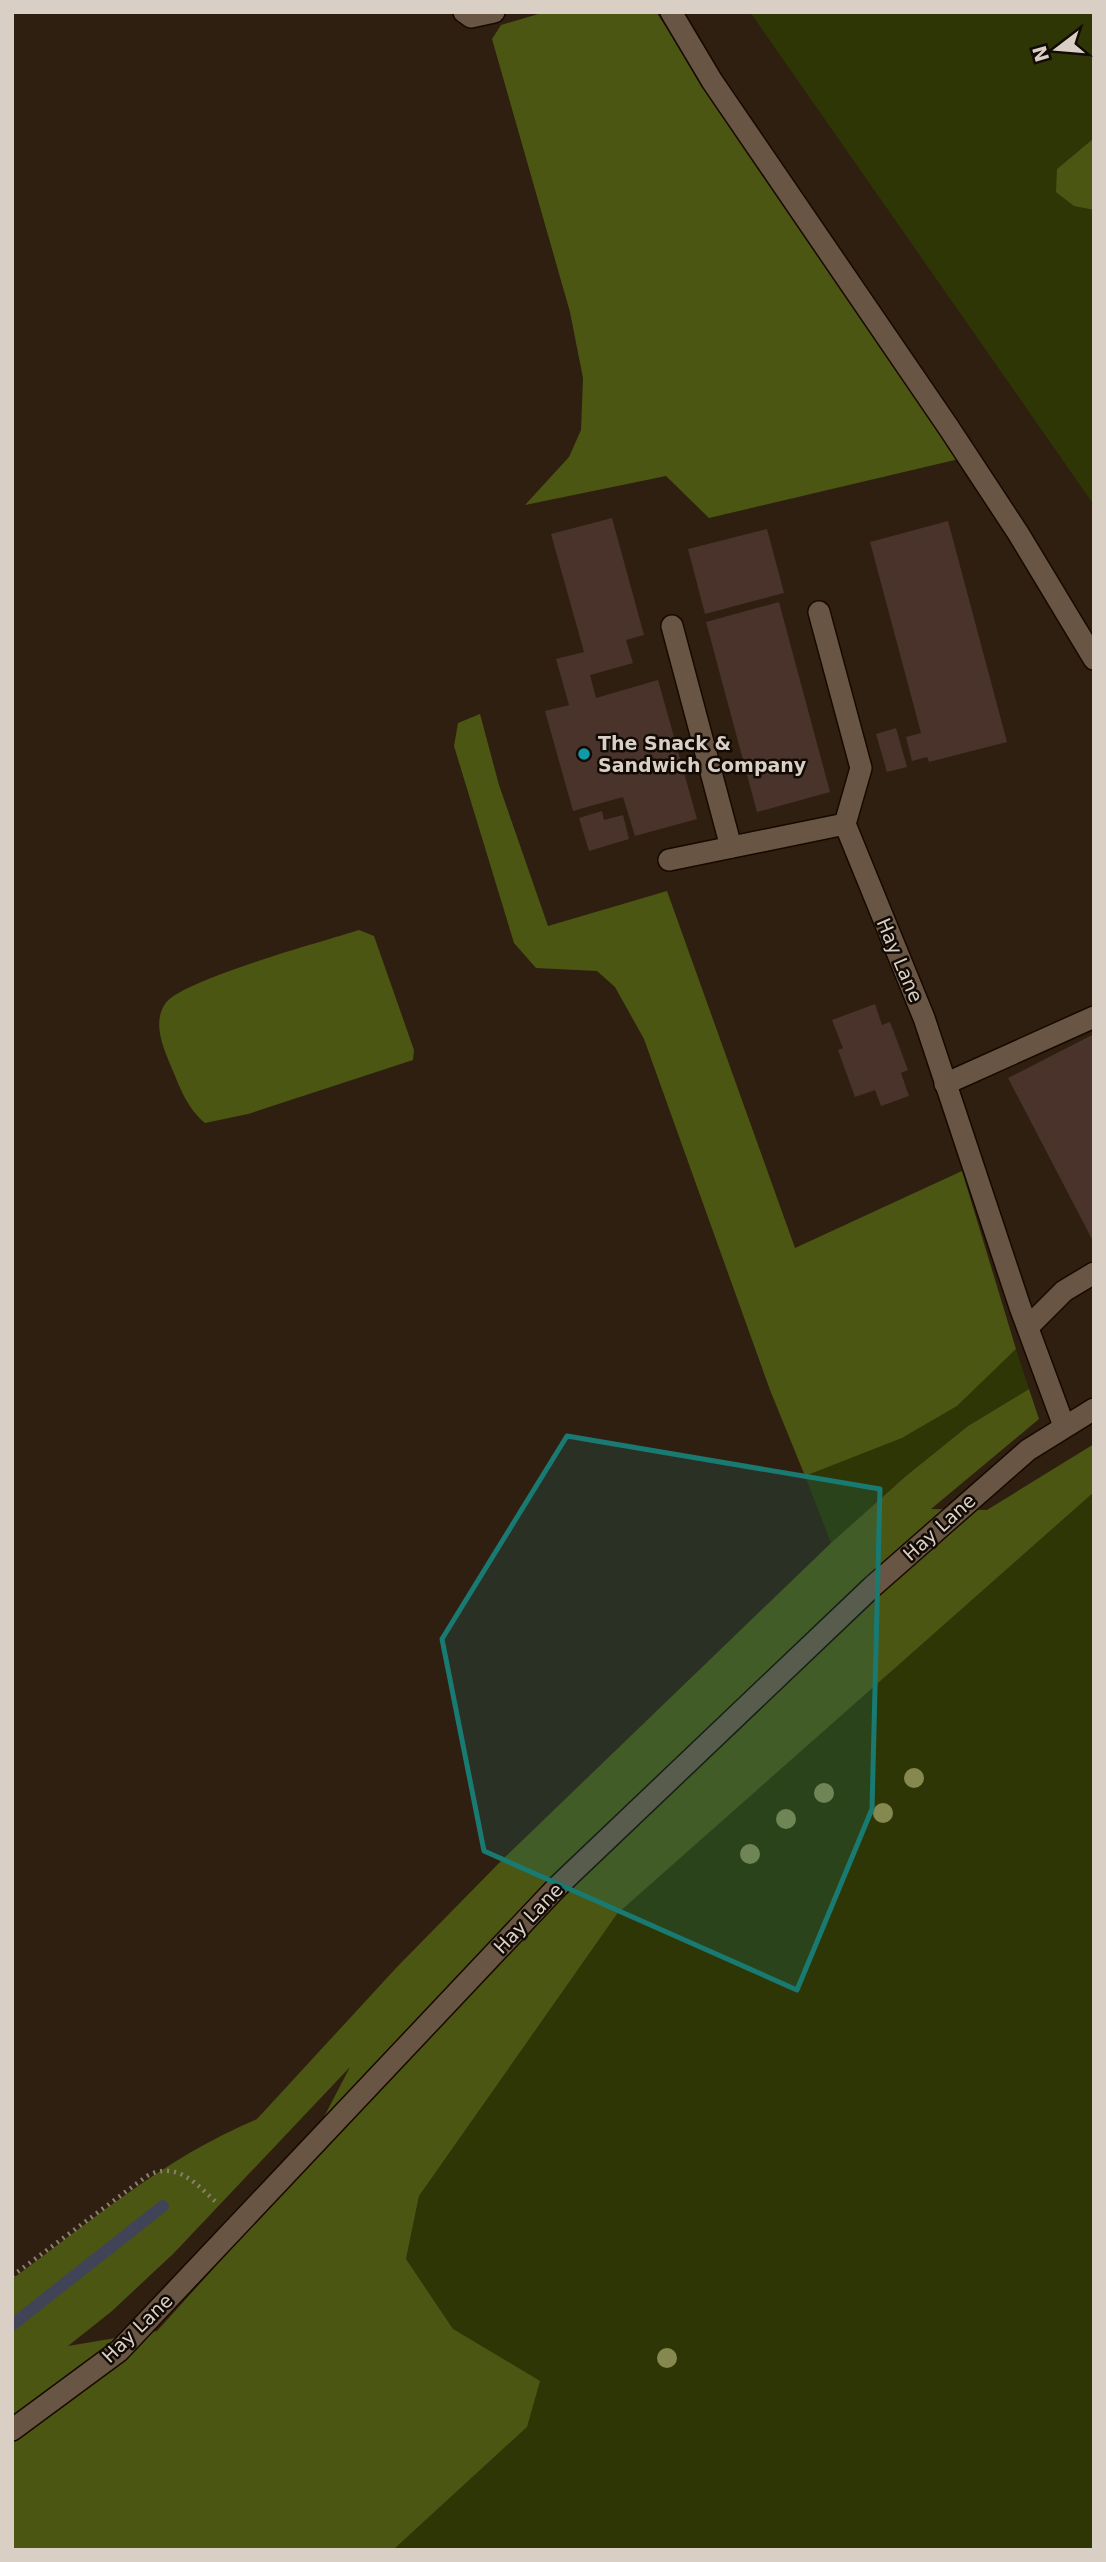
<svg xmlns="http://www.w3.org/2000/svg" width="1106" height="2562" font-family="'DejaVu Sans',sans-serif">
<rect width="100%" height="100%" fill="#2f1f10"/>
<!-- green -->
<g fill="#2f3606">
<polygon points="750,12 1094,12 1094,138 1057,169 1074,206 1094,210 1094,505"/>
<polygon points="1016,1349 1029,1389 968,1426 906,1476 831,1543 805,1476 902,1438 957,1406"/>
<polygon points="1094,1492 1094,2550 393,2550 527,2427 453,2329 406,2259 419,2196 617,1914"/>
</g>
<!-- forest -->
<g fill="#4b5613" fill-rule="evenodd">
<polygon points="545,12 656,12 959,459 709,518 666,476 525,505 569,457 581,430 583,378 570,312 492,39 501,25"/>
<polygon points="1094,138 1094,210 1074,206 1056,192 1057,169"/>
<polygon points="480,714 499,785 548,926 667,891 795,1248 962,1171 1016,1349 957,1406 902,1438 805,1476 770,1390 644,1039 615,987 597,971 536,968 514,943 454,746 458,723"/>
<path d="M 359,930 L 374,936 L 414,1050 L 413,1060 L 248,1114 L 205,1123 C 186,1107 180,1087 170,1064 C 162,1045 153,1022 165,1004 C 180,980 325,941 359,930 Z"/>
<path d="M 1029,1389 L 1039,1419 L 931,1509 L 987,1510 L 1094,1444 L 1094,1492 L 617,1914 L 419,2196 L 406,2259 L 453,2329 L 540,2381 L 527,2427 L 393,2550 L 12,2550 L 12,2279 C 91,2221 166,2157 257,2119 L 397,1967 L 502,1860 L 831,1543 L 906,1476 L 968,1426 ZM 350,2067 L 288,2186 L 157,2331 L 68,2346 L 112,2311 L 174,2253 Z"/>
</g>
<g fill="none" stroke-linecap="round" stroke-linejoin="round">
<!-- stream -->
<polyline stroke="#414457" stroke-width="12" points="12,2325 163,2206"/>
</g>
<!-- building -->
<g fill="#4a332b">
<polygon points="612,518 644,635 626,640 633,663 590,675 596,698 658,680 697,819 635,836 623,797 573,811 545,711 569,705 556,659 584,652 551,534"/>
<polygon points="948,521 1007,742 929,762 927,757 912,761 906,737 921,733 870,542"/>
<polygon points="767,529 784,593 705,614 688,549"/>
<polygon points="779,602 830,792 757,812 706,622"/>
<polygon points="896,728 907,767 887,772 876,734"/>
<polygon points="602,811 604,820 623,815 629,839 589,851 579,818"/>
<polygon points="875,1004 882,1025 890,1022 908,1070 901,1073 909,1096 881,1106 875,1090 855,1097 838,1050 843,1048 832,1020"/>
<polygon points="1094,1034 1094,1243 1008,1078"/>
</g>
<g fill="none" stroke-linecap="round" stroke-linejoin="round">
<!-- minor casing -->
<g stroke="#170900" stroke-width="24">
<g id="minor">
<polyline points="464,12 471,17 494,12"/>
<polyline points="671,12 712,81 949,428 1018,533 1094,659"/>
<polyline points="819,612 861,768 845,824"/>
<polyline points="672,626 731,847"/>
<polyline points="669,860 845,824 924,1018 1020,1307 1064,1426"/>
<polyline points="945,1084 1094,1017"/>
<polyline points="1028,1327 1064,1291 1094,1273"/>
<polyline points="12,2430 119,2351 557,1887 872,1587 1028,1450 1094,1409"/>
</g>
</g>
<!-- path -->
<path stroke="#8c7f72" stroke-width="4.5" stroke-dasharray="2 5" stroke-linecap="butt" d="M 12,2276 L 147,2176 C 177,2160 196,2184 217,2203"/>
<!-- minor -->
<use href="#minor" stroke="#685544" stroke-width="21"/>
</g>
<!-- trees -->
<g fill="#85894f">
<circle cx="914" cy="1778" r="10"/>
<circle cx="824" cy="1793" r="10"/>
<circle cx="883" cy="1813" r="10"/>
<circle cx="786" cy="1819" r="10"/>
<circle cx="750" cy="1854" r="10"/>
<circle cx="667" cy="2358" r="10"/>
</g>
<!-- marked area -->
<path fill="#197a72" fill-opacity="0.2" stroke="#197a72" stroke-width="5" stroke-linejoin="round" d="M 567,1436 L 880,1489 L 872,1809 L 797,1990 L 484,1851 L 442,1639 Z"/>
<!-- markers -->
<circle fill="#0f9aa8" stroke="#120b05" stroke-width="2.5" cx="584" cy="754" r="7"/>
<g text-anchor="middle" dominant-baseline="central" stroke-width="5" stroke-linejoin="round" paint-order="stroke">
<!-- poi labels -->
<g font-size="19" font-weight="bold" fill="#dacfc5" stroke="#120b05" text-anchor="start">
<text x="598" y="743">The Snack &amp;<tspan x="598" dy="22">Sandwich Company</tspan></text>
</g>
<!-- street labels -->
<g font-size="19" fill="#dacfc5" stroke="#120b05">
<text transform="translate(900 960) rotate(67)">Hay Lane</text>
<text transform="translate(939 1527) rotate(-42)">Hay Lane</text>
<text transform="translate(528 1918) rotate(-46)">Hay Lane</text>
<text transform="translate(137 2328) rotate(-44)">Hay Lane</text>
</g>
</g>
<!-- border -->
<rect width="1106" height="2562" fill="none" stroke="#dacfc5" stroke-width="28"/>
<!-- north arrow -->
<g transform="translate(1057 49) rotate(254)" stroke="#120b05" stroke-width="5" paint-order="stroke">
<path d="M0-5L12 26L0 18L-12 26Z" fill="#dacfc5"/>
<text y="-10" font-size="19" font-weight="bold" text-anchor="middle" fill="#dacfc5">N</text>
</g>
</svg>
